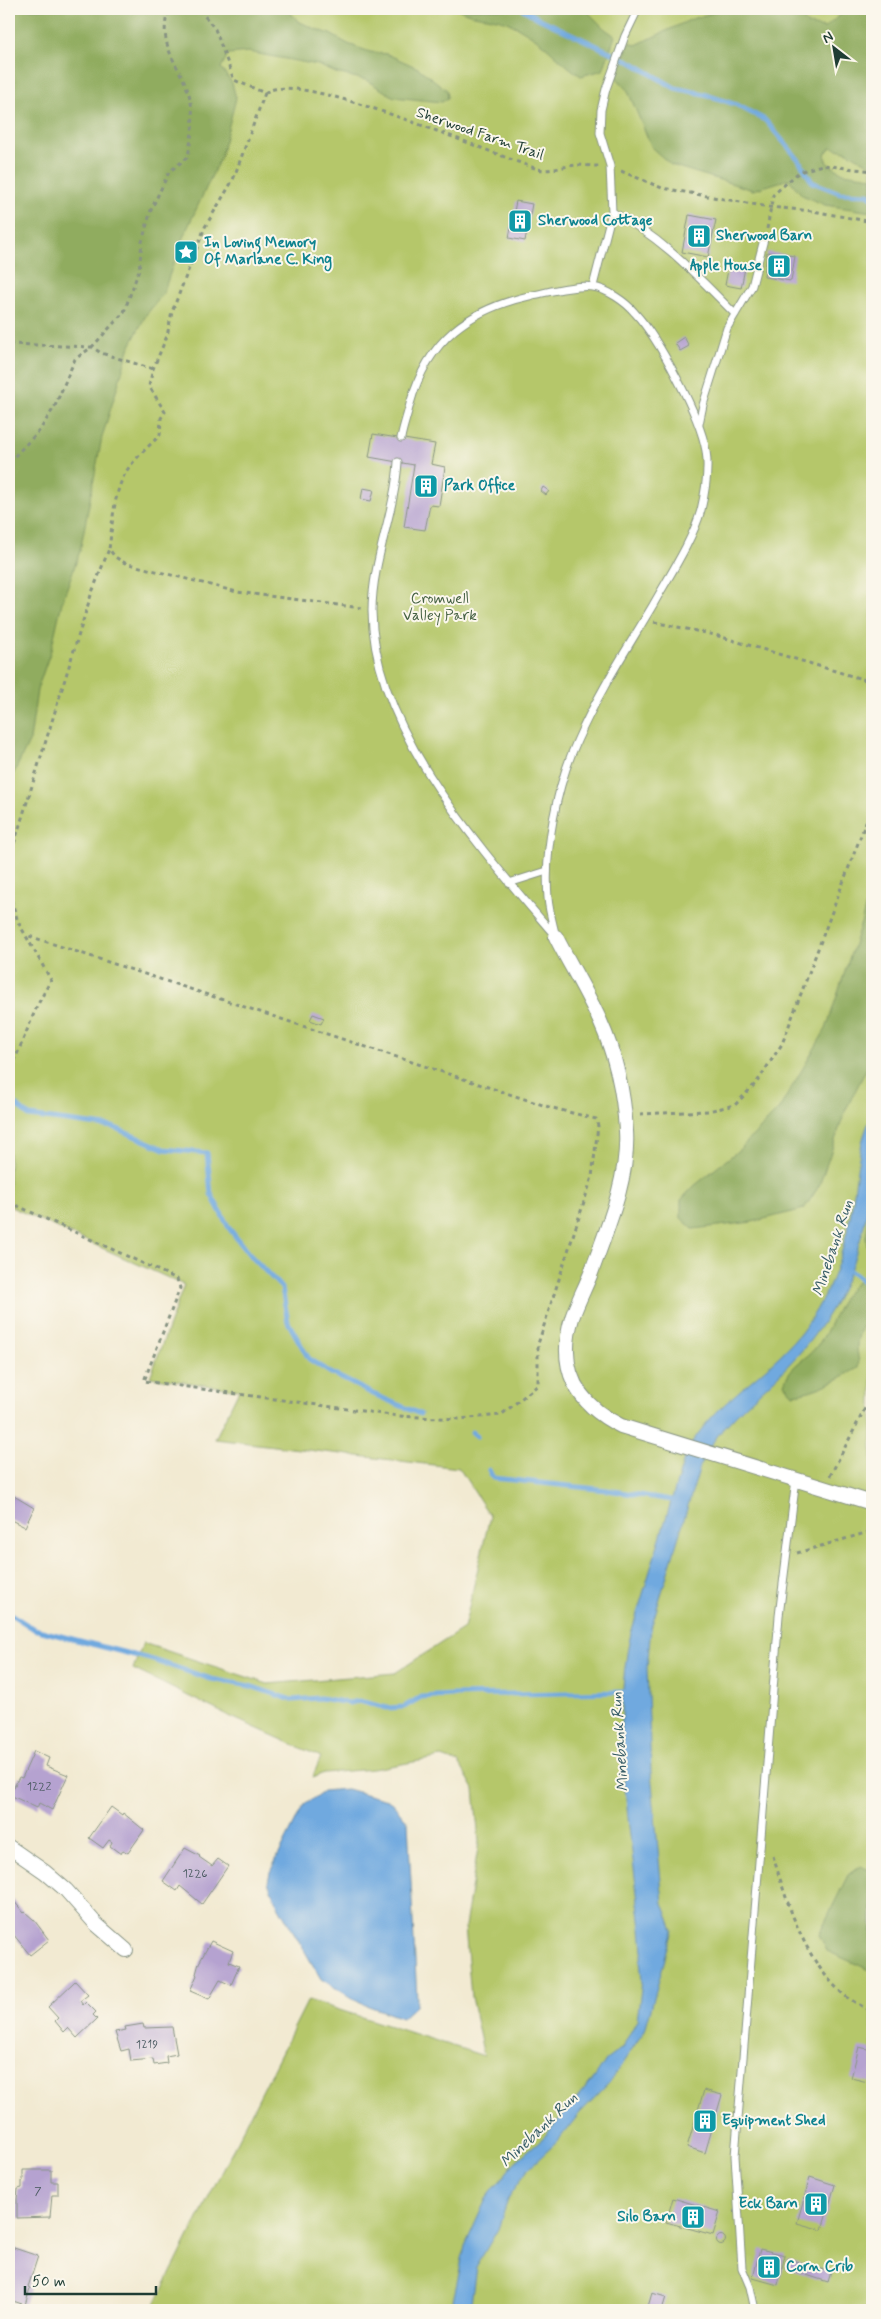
<svg xmlns="http://www.w3.org/2000/svg" width="881" height="2319" font-family="Mynerve,sans-serif">
<rect width="100%" height="100%" fill="#fbf7ec"/>
<filter id="ink" filterUnits="userSpaceOnUse"><feTurbulence type="fractalNoise" baseFrequency=".02" numOctaves="2"/><feDisplacementMap in="SourceGraphic" scale="10" xChannelSelector="R" yChannelSelector="G"/><feConvolveMatrix kernelMatrix="1 2 1 2 8 2 1 2 1" color-interpolation-filters="sRGB"/></filter>
<filter id="wash" filterUnits="userSpaceOnUse"><feTurbulence type="fractalNoise" baseFrequency=".0096" numOctaves="4" result="noise"/><feDisplacementMap in="SourceGraphic" scale="20" xChannelSelector="R" yChannelSelector="G"/><feGaussianBlur stdDeviation="1.12" result="paint"/><feColorMatrix in="noise" values="0 0 0 0 0 0 0 0 0 0 0 0 0 0 0 0 0 1.4 0 .05"/><feComposite in="paint" operator="in"/></filter>
<g filter="url(#wash)">
<rect width="100%" height="100%" fill="#f2ead2"/>
<!-- green -->
<polygon fill="#b5c76a" stroke="#6a824f" points="9,9 872,9 872,2310 152,2310 308,2000 484,2056 471,1997 465,1926 479,1842 474,1789 459,1763 442,1757 373,1769 324,1773 312,1778 321,1757 227,1715 133,1669 143,1643 268,1684 395,1673 464,1628 490,1516 459,1468 215,1439 239,1390 150,1377 184,1285 9,1206"/>
<!-- forest -->
<g fill="#90ac5e" stroke="#587449">
<polygon points="9,9 287,9 298,21 313,28 330,34 348,44 370,52 387,54 418,68 447,90 448,98 442,102 394,97 366,80 336,73 318,65 248,52 228,54 221,68 232,83 236,98 221,156 180,244 163,294 146,315 130,346 102,437 80,551 62,602 51,650 37,690 30,740 11,779 9,791"/>
<path d="M 458,9 L 585,9 L 605,29 L 615,36 L 603,70 L 581,76 C 570,69 563,62 554,54 C 543,43 527,32 513,25 C 496,15 475,19 458,9 Z"/>
<path d="M 724,9 L 795,9 L 808,25 L 825,28 C 844,11 846,9 872,9 L 872,166 L 848,152 L 831,147 L 825,154 L 827,163 L 843,173 L 872,177 L 872,212 L 825,205 L 802,195 L 789,179 L 753,190 L 671,165 L 652,148 L 627,89 L 615,76 L 630,42 L 636,45 L 692,19 Z"/>
<polygon points="872,879 872,1061 869,1064 846,1109 819,1186 804,1209 752,1222 693,1229 681,1218 681,1200 694,1186 740,1149 779,1109 826,1029 862,920"/>
<path d="M 872,1211 L 872,1251 C 860,1242 869,1222 872,1211 Z"/>
<path d="M 872,1275 L 872,1315 C 863,1323 857,1334 857,1347 C 857,1355 860,1360 858,1368 C 838,1379 817,1392 793,1394 L 784,1384 C 791,1363 804,1362 816,1347 C 836,1324 839,1284 872,1275 Z"/>
<polygon points="860,1866 872,1871 872,1971 827,1951 819,1934 848,1875"/>
</g>
<!-- water -->
<g fill="#70a9df" stroke="#48738a">
<path d="M 872,1116 C 872,1137 874,1160 872,1181 C 864,1247 840,1311 794,1359 C 763,1393 720,1421 701,1463 L 651,1628 L 647,1668 L 651,1772 L 663,1903 L 673,1930 L 645,2030 L 609,2083 L 579,2114 L 557,2142 L 529,2168 L 509,2197 L 498,2229 L 476,2267 L 470,2310 L 451,2310 L 465,2246 L 486,2199 L 514,2163 L 545,2136 L 595,2077 L 606,2060 L 622,2048 L 637,2020 L 642,1981 L 640,1961 L 643,1951 C 635,1851 608,1731 631,1633 L 685,1456 C 707,1408 759,1380 793,1342 C 805,1329 815,1313 823,1298 C 837,1273 846,1240 851,1212 C 857,1180 857,1144 872,1116 Z"/>
<polygon points="347,1789 387,1800 392,1803 408,1822 417,2000 416,2005 402,2018 360,2003 321,1979 275,1900 268,1882 270,1872 303,1806 323,1791"/>
</g>
<g fill="none" stroke-linecap="round" stroke-linejoin="round">
<!-- stream -->
<g stroke="#70a9df" stroke-width="5">
<polyline points="523,9 540,19 631,62 675,88 704,94 737,105 765,120 799,160 812,182 840,193 868,194 872,197"/>
<polyline points="9,1099 29,1116 113,1127 164,1149 207,1153 211,1194 229,1228 248,1253 282,1288 288,1322 309,1359 329,1372 373,1394 420,1414"/>
<polyline points="845,1267 872,1289"/>
<polyline points="472,1432 477,1436"/>
<polyline points="489,1470 493,1478 607,1490 678,1501"/>
<polyline points="9,1613 34,1629 153,1660 211,1679 250,1686 292,1700 320,1698 349,1703 359,1701 387,1708 404,1707 421,1697 453,1695 627,1692"/>
</g>
</g>
<g id="blocks">
<!-- building -->
<g fill="#b5a2d0">
<polygon points="516,201 532,204 525,241 509,238"/>
<polygon points="689,215 716,220 708,257 682,252"/>
<polygon points="767,252 795,256 791,281 764,277"/>
<polygon points="729,265 745,268 741,288 725,285"/>
<polygon points="684,337 689,346 680,351 675,343"/>
<polygon points="373,434 435,444 431,464 445,467 439,506 430,505 425,530 404,527 414,465 369,457"/>
<polygon points="543,487 549,491 546,495 541,491"/>
<polygon points="363,488 374,490 371,501 361,499"/>
<polygon points="313,1014 324,1018 321,1024 310,1020"/>
<polygon points="9,1493 34,1508 25,1527 9,1519"/>
<polygon points="34,1751 49,1758 46,1766 68,1775 52,1810 39,1803 37,1808 10,1795 19,1777 22,1778"/>
<polygon points="111,1807 122,1815 123,1813 144,1830 128,1853 123,1850 121,1854 110,1846 112,1842 109,1840 103,1848 89,1838"/>
<polygon points="185,1848 200,1856 199,1857 212,1866 218,1859 228,1866 202,1904 180,1886 177,1891 163,1881"/>
<polygon points="13,1900 24,1913 25,1912 34,1920 49,1940 30,1955 9,1929 9,1903"/>
<polygon points="211,1941 233,1951 229,1962 239,1966 231,1985 220,1980 209,1999 190,1991 197,1975 196,1974 199,1963"/>
<polygon points="75,1981 88,1995 80,2001 83,2005 86,2002 96,2012 93,2015 97,2019 77,2038 68,2028 64,2032 55,2021 58,2018 48,2007"/>
<polygon points="143,2024 144,2028 172,2027 177,2054 166,2056 167,2063 154,2065 153,2059 131,2061 129,2049 121,2051 115,2032 126,2030 125,2027"/>
<polygon points="859,2047 872,2050 872,2083 851,2078"/>
<polygon points="704,2090 722,2095 705,2153 687,2147"/>
<polygon points="23,2170 51,2170 51,2182 58,2182 58,2195 52,2195 50,2217 17,2218 17,2199 18,2189 22,2188 22,2181 23,2181"/>
<polygon points="810,2177 835,2185 822,2230 797,2223"/>
<polygon points="673,2198 720,2212 713,2235 666,2222"/>
<circle cx="721" cy="2240" r="4.5"/>
<polygon points="11,2247 38,2256 28,2287 30,2288 25,2305 10,2300 11,2297 9,2296 9,2252"/>
<polygon points="760,2249 785,2255 778,2285 753,2278"/>
<polygon points="788,2259 831,2272 828,2282 785,2268"/>
<polygon points="652,2293 666,2297 662,2310 647,2310"/>
</g>
</g>
</g>
<g filter="url(#ink)">
<use href="#blocks" fill-opacity="0" stroke="#889483" stroke-width="1"/>
<g fill="none" stroke-linecap="round" stroke-linejoin="round">
<!-- service casing -->
<g stroke="#889483" stroke-width="9">
<g id="service">
<path d="M 612,212 C 661,236 697,276 735,314"/>
<polyline points="593,286 612,212 610,166 600,133 601,110 606,89 625,36 638,9"/>
<polyline points="699,424 703,405 727,328 752,286 764,239"/>
<path d="M 398,462 C 395,512 372,561 372,611 C 373,731 482,850 556,937 C 553,924 549,911 548,898 C 544,849 557,785 577,741 C 598,693 627,649 653,605 C 669,576 692,542 701,510 C 705,493 709,469 706,451 C 700,416 659,339 635,313 C 626,302 607,289 593,287 C 579,284 548,292 533,295 C 469,309 428,339 410,404 C 407,416 403,427 401,438"/>
<polyline points="509,883 547,871"/>
<polyline points="755,2310 750,2287 742,2268 735,2156 779,1616 796,1479"/>
</g>
</g>
<!-- minor casing -->
<g stroke="#889483" stroke-width="16">
<g id="minor">
<path d="M 556,937 C 570,965 587,992 600,1021 C 615,1054 624,1094 626,1131 C 629,1179 607,1228 591,1273 C 585,1288 577,1303 572,1318 C 557,1368 576,1404 621,1426 L 872,1503"/>
<polyline points="9,1847 45,1872 66,1890 96,1924 126,1950"/>
</g>
</g>
<!-- path -->
<g stroke="#889483" stroke-width="3" stroke-dasharray="4 4" stroke-linecap="butt">
<polyline points="190,9 204,11"/>
<polyline points="204,9 203,14 215,29 234,80 265,93"/>
<path d="M 265,93 L 233,180 L 205,227 L 172,312 L 167,336 L 153,369 L 149,386 L 165,412 L 161,418 L 160,435 C 150,445 139,455 130,466 C 113,488 113,523 109,549 L 115,557 L 125,563 L 237,592 L 362,608"/>
<path d="M 265,93 C 295,67 495,156 538,169 C 549,172 564,166 576,165 C 583,165 591,166 599,166"/>
<polyline points="621,171 662,188 769,207 813,211 872,222"/>
<polyline points="767,229 773,195 799,172 822,165 872,171"/>
<polyline points="9,344 92,347 101,353 153,369"/>
<path d="M 9,462 L 40,430 L 55,406 L 75,359 L 92,347 L 124,312 L 139,270 L 142,242 L 151,210 L 169,172 L 188,157 C 191,138 195,121 191,103 C 185,68 158,53 167,15 L 176,9"/>
<polyline points="654,622 715,635 872,682"/>
<polyline points="9,875 14,844 91,595 109,549"/>
<polyline points="9,892 18,922 51,980 37,1006 9,1074"/>
<polyline points="640,1114 708,1111 735,1105 757,1082 782,1044 872,806"/>
<polyline points="9,1202 177,1279 180,1288 144,1381 398,1416 459,1419 501,1415 538,1385 538,1344 592,1177 598,1126 596,1119 549,1107 26,935"/>
<polyline points="830,1476 872,1395"/>
<polyline points="797,1553 872,1531"/>
<path d="M 773,1856 C 788,1905 803,1958 843,1994 C 851,2001 863,2006 872,2012"/>
</g>
<!-- service -->
<use href="#service" stroke="#fff" stroke-width="7"/>
<!-- minor -->
<use href="#minor" stroke="#fff" stroke-width="14"/>
</g>
</g>
<!-- icons -->
<defs>
<g id="building-square" transform="scale(1.25)"><rect x="-9" y="-9" width="18" height="18" rx="4" fill="#0f9aa8" stroke="#fbf7ec"/><path d="M-4-6H4V6H1V3H-1V6H-4ZM-2.5-4.3h1.7v1.8h-1.7ZM.8-4.3h1.7v1.8H.8ZM-2.5-1h1.7V.8h-1.7ZM.8-1h1.7V.8H.8Z" fill="#fff"/></g>
<g id="sight-square" transform="scale(1.25)"><rect x="-9" y="-9" width="18" height="18" rx="4" fill="#0f9aa8" stroke="#fbf7ec"/><path d="M0-6L1.8-2.2L6-1.7L2.9 1.2L3.7 5.4L0 3.3L-3.7 5.4L-2.9 1.2L-6-1.7L-1.8-2.2Z" fill="#fff"/></g>
</defs>
<g fill-rule="evenodd">
<use href="#building-square" x="520" y="221"/>
<use href="#building-square" x="699" y="236"/>
<use href="#sight-square" x="186" y="252"/>
<use href="#building-square" x="779" y="266"/>
<use href="#building-square" x="426" y="486"/>
<use href="#building-square" x="705" y="2121"/>
<use href="#building-square" x="816" y="2204"/>
<use href="#building-square" x="693" y="2217"/>
<use href="#building-square" x="769" y="2267"/>
</g>
<g text-anchor="middle" dominant-baseline="central" stroke-width="4" stroke-linejoin="round" paint-order="stroke">
<!-- number labels -->
<g font-size="12" fill="#44565b">
<text x="39" y="1787">1222</text>
<text x="195" y="1874">1226</text>
<text x="147" y="2045">1219</text>
<text x="38" y="2192">7</text>
</g>
<!-- street labels -->
<g font-size="15" fill="#1f3d34" stroke="#fbf7ec">
<text transform="translate(480 134) rotate(19)">Sherwood Farm Trail</text>
</g>
<!-- culture labels -->
<g font-size="15" font-weight="bold" fill="#0d838f" stroke="#fbf7ec" text-anchor="start">
<text x="538" y="221">Sherwood Cottage</text>
<text x="716" y="236">Sherwood Barn</text>
<text x="204" y="243">In Loving Memory<tspan x="204" dy="17">Of Marlane C. King</tspan></text>
<text x="762" y="266" text-anchor="end">Apple House</text>
<text x="444" y="486">Park Office</text>
<text x="722" y="2121">Equipment Shed</text>
<text x="798" y="2204" text-anchor="end">Eck Barn</text>
<text x="676" y="2217" text-anchor="end">Silo Barn</text>
<text x="786" y="2267">Corn Crib</text>
</g>
<!-- park labels -->
<g font-size="15" fill="#446042" stroke="#fbf7ec">
<text x="440" y="599">Cromwell<tspan x="440" dy="17">Valley Park</tspan></text>
</g>
<!-- water labels -->
<g font-size="16" font-style="italic" fill="#375d67" stroke="#fbf7ec">
<text transform="translate(833 1248) rotate(-72)">Minebank Run</text>
<text transform="translate(620 1742) rotate(-94)">Minebank Run</text>
<text transform="translate(539 2130) rotate(-44)">Minebank Run</text>
</g>
</g>
<!-- margin -->
<rect width="881" height="2319" fill="none" stroke="#fbf7ec" stroke-width="30"/>
<!-- north arrow -->
<g transform="translate(834 48) rotate(329)" stroke="#fbf7ec" stroke-width="4" paint-order="stroke">
<path d="M0-4L9 19L0 12L-9 19Z" fill="#1f3d34"/>
<text y="-8" font-size="14" font-weight="bold" text-anchor="middle" fill="#1f3d34">N</text>
</g>
<!-- scale -->
<path d="M25 2286v8h131v-8" fill="none" stroke="#1f3d34" stroke-width="2.5"/>
<text x="32" y="2286" font-size="15" fill="#1f3d34" stroke="#fbf7ec" stroke-width="4" paint-order="stroke">50 m</text>
</svg>
